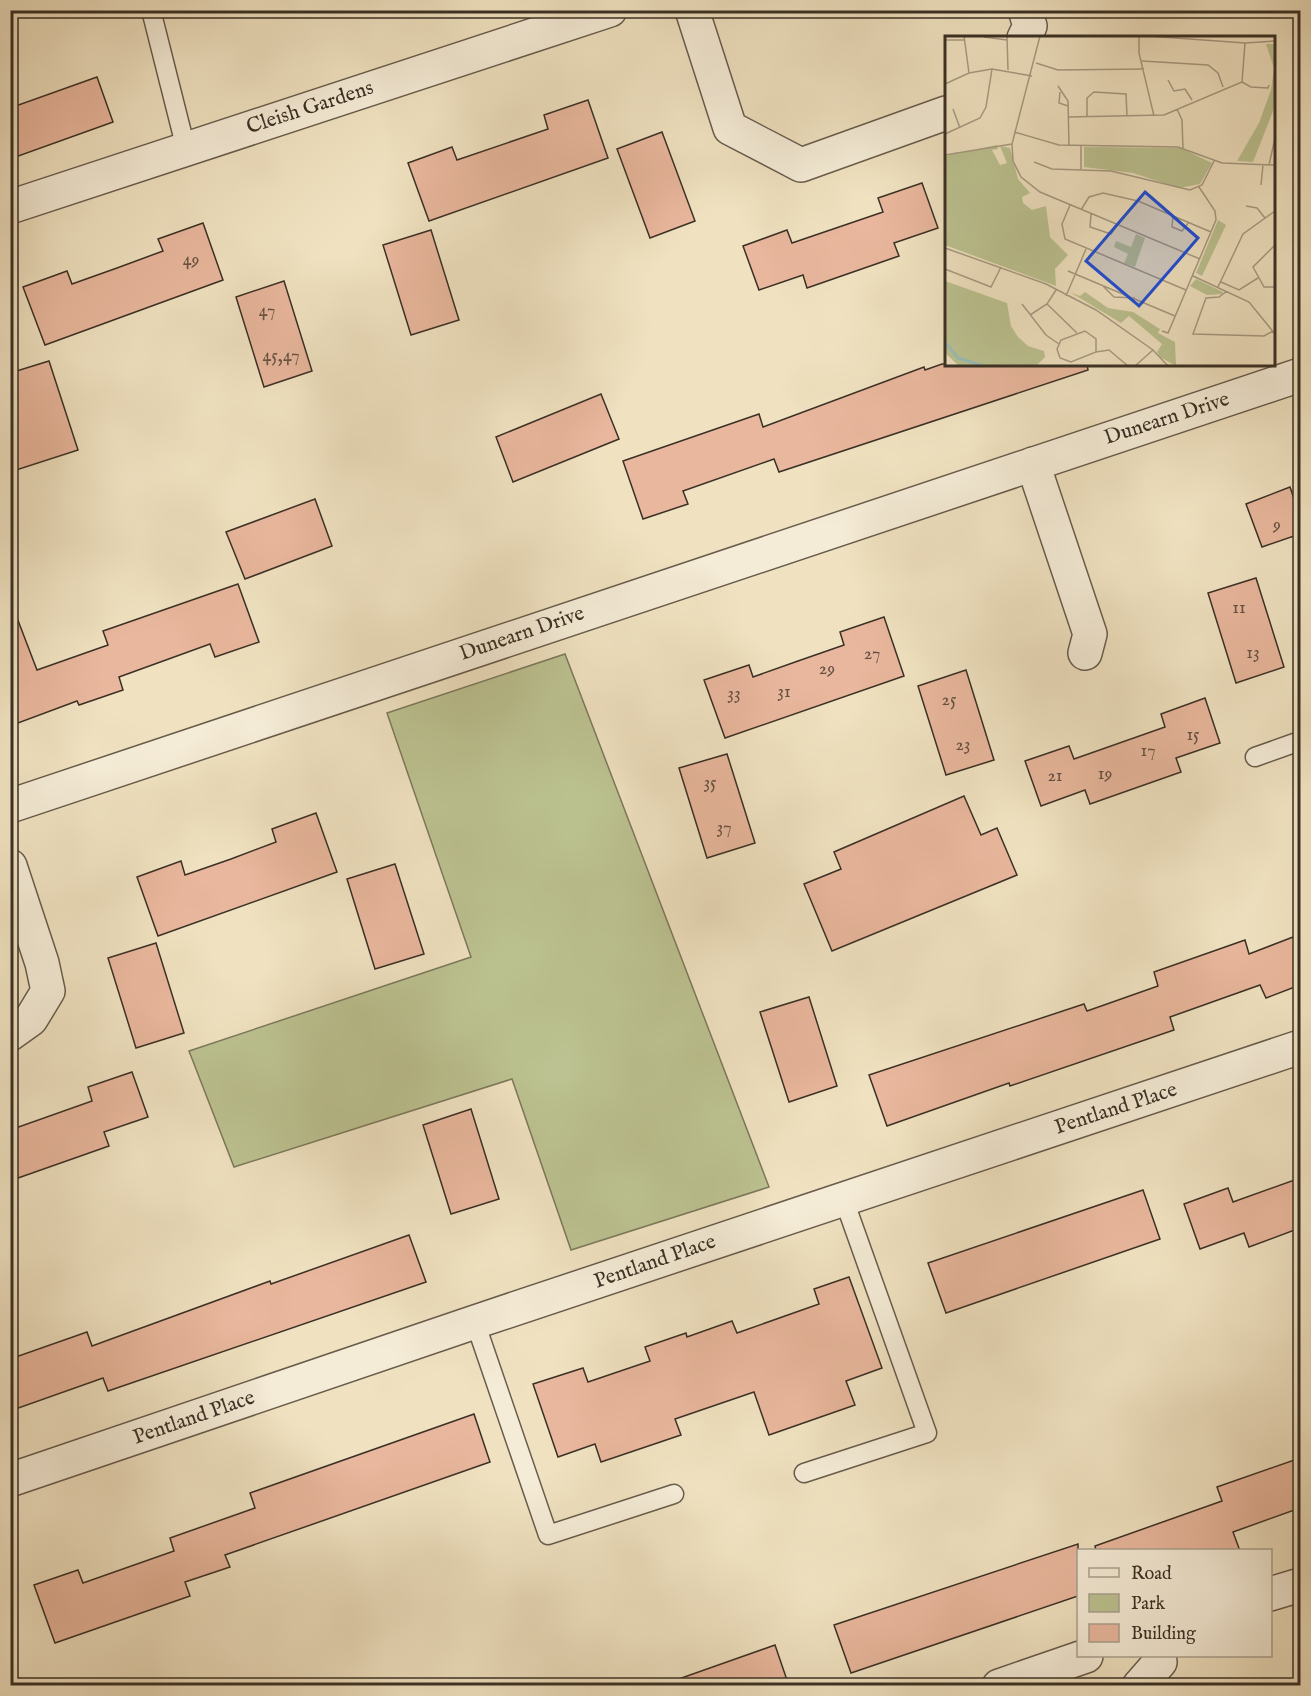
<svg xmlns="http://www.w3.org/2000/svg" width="1311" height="1696" font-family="'IM FELL English',serif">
<rect width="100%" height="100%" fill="#f0e2c1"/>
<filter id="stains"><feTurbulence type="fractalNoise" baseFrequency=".00333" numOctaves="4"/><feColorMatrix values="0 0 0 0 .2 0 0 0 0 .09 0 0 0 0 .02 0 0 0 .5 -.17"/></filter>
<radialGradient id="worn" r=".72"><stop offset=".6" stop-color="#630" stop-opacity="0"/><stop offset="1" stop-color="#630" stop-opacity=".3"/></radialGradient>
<!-- green -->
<polygon fill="#bcc291" stroke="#7b795b" stroke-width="1.5" points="565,654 769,1187 571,1250 512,1079 234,1167 189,1051 471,957 387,713"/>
<!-- building -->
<g fill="#e9b79d" stroke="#3a3025" stroke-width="1.5">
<polygon points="97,77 113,122 10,159 10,108"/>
<polygon points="588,100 608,158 429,221 408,163 452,147 457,160 548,129 544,115"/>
<polygon points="662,132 695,221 650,238 617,149"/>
<polygon points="922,183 938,228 894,243 899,256 807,288 803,275 759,290 743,246 787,230 792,243 883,212 878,198"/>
<polygon points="203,223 223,280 45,345 23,287 67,271 72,284 117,268 163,251 158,239"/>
<polygon points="431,230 459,320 411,335 383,245"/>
<polygon points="284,281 312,371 264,387 236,297"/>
<polygon points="49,361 78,450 10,472 10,373"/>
<polygon points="942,364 1087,364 1088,370 779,472 774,459 683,491 688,504 643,519 623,461 759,414 763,427 924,367 925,370"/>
<polygon points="601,394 619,439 513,482 496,437"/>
<polygon points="1290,487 1300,516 1300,534 1262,547 1246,504"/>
<polygon points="315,499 332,546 245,579 226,532"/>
<polygon points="1256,578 1284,667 1236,683 1208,593"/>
<polygon points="238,584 259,642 215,657 210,644 119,677 123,690 79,705 77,701 10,726 10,610 14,610 37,670 108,645 103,631"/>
<polygon points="884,617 904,676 725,738 704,680 749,665 753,677 798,661 844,645 840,632"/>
<polygon points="966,670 994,760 946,775 918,686"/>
<polygon points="1205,698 1220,743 1176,758 1181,772 1090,804 1085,790 1041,806 1025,761 1069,746 1074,759 1165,727 1161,714"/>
<polygon points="727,754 755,843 707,858 679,768"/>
<polygon points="964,796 981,835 997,828 1017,875 832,951 804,884 841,869 834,852"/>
<polygon points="316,813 337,872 158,936 137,877 181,861 185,875 231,859 276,842 272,829"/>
<polygon points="395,864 424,954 375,969 347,879"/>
<polygon points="1293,937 1300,957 1300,985 1266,998 1260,985 1170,1017 1174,1030 1010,1086 1009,1083 887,1126 869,1075 1084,1004 1087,1011 1158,986 1154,972 1245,940 1249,954"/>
<polygon points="156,943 184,1033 136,1048 108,958"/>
<polygon points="809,997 837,1086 789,1102 760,1012"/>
<polygon points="132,1072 148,1117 104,1132 109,1146 18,1178 10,1158 10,1130 92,1101 88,1087"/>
<polygon points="471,1109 499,1199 451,1214 423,1125"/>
<polygon points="1300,1178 1300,1228 1249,1247 1244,1233 1200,1249 1184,1204 1228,1188 1233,1202"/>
<polygon points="1143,1190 1160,1239 946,1313 928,1263"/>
<polygon points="409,1235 426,1282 108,1391 103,1378 10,1411 10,1359 87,1332 92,1346 270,1281 271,1284"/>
<polygon points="849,1277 882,1368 846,1381 855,1405 769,1435 754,1392 675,1419 681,1435 601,1462 595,1444 558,1457 533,1384 583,1368 588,1382 650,1361 645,1347 686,1333 687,1337 732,1321 737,1333 819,1304 814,1289"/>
<polygon points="474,1414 490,1462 225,1555 230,1567 185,1582 190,1596 55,1643 34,1585 78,1570 83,1583 174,1551 170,1538 255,1508 250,1493"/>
<polygon points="1300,1458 1300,1508 1233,1532 1240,1551 1096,1551 1095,1546 1222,1501 1217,1487"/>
<polygon points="1078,1544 1078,1596 851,1673 834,1625"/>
<polygon points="775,1645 789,1686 674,1686 673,1681"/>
</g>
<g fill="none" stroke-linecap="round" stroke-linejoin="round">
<!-- service casing -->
<g stroke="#685c4c" stroke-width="21">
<g id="service">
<polyline points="151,10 186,149"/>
<polyline points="1255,757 1300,741"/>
<polyline points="475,1322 548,1535 674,1494"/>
<polyline points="804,1473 927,1433 844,1200"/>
</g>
</g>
<!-- minor casing -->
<g stroke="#685c4c" stroke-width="36">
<g id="minor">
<polyline points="692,10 730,128 801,165 946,113"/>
<polyline points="1024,38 1030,26 1025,10"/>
<polyline points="10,207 610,10"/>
<polyline points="1033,464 1090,634 1085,653"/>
<polyline points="10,806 1300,375"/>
<polyline points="10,866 42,963 48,991 31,1019 10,1034"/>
<polyline points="10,1480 475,1322 1300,1047"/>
<polyline points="1270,1594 1300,1585"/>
<polyline points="999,1686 1086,1656"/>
<polyline points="1139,1686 1160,1662 1159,1656"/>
</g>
</g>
<!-- service -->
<use href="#service" stroke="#f5ecd7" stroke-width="18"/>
<!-- minor -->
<use href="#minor" stroke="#f5ecd7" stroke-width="33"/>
</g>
<g text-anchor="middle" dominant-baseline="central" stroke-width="4.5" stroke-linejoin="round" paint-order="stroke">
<!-- number labels -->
<g font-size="18" fill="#665243">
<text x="191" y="260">49</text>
<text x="267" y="311">47</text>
<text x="281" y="356">45,47</text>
<text x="1277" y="525">9</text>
<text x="1239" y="608">11</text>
<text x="1253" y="653">13</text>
<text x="872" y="654">27</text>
<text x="827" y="669">29</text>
<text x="784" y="692">31</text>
<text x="734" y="694">33</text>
<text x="949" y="700">25</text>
<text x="1193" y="735">15</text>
<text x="963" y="745">23</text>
<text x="1148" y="751">17</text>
<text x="1105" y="774">19</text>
<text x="1055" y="776">21</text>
<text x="710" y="783">35</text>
<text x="724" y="828">37</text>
</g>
<!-- street labels -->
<g font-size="21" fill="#3a3025" stroke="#f5ecd7">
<text transform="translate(310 108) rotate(-18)">Cleish Gardens</text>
<text transform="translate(1167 419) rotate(-18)">Dunearn Drive</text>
<text transform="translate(522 634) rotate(-19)">Dunearn Drive</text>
<text transform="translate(1116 1109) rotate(-18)">Pentland Place</text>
<text transform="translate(655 1262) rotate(-19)">Pentland Place</text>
<text transform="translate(194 1418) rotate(-19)">Pentland Place</text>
</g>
</g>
<!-- overview -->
<g transform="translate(945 36)">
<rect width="330" height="330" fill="#f0e2c1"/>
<path d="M 321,8 L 330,8 L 330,70 L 308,126 L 292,125 L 314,87 L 326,54 L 329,32 ZM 52,109 L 53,113 L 47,114 L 55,129 L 62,127 L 55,110 L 65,112 L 73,143 L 85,157 L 77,161 L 78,167 L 87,174 L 101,170 L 105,201 L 123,219 L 110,233 L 111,250 L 0,209 L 0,120 ZM 139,111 L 236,112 L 267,127 L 255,148 L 234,152 L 188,137 L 139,131 ZM 273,184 L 281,189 L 257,240 L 251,237 ZM 191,198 L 200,202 L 190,231 L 179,227 L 183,218 L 169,211 L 171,205 L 186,211 ZM 251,243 L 278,256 L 277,258 L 262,259 L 245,250 ZM 0,245 L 62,267 L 66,290 L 73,301 L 83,310 L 99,315 L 100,321 L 91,330 L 14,330 L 0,317 ZM 125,256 L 135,260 L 140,256 L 163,272 L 188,276 L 215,293 L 213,297 L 230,306 L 231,330 L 215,321 L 212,316 L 217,308 L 184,280 L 176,287 Z" fill="#bcc291"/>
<path fill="none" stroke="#9abdb6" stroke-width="3" d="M 0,306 L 13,322 L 39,330"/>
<path fill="none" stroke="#a79b83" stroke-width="1.5" d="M 19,0 L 24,37M 62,0 L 63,34M 95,0 L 67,108 L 68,125 L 76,141 L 95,156 L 255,223M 194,0 L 194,17 L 209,80M 203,0 L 300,7 L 330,5M 39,1 L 62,4M 0,4 L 19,4M 197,25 L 263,29 L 273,37 L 278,51M 91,27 L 113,34 L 199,33M 223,44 L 229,55 L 240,53 L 247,64M 297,46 L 306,51 L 323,52 L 324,49M 0,48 L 24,37 L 47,33 L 87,40M 113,50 L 123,65 L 124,110M 115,56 L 114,67 L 123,70M 8,73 L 15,92M 232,73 L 237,84 L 238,112M 142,80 L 142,62 L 149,56 L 181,58 L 182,80M 123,81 L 219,79 L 297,46 L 300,7M 69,96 L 114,109 L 233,111 L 277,127 L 330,129M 0,98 L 35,82 L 41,71 L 47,33M 0,119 L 67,108M 89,126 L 107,133 L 166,135 L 245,154 L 257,149 L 269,125M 324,129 L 330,102M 136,133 L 136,110M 316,149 L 318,129M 125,169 L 117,188 L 120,203 L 241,254M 301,170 L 312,172 L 320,182M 136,174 L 144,161 L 158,157 L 193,165 L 266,196M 146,178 L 145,191 L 166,198 L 172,189M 228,180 L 227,191 L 237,195 L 244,186M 330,209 L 308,231 L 319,251 L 330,251M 0,212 L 101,248 L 151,274 L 208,314 L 223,330M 0,233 L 46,251 L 56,231M 123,235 L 230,280M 248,240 L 304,266 L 330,298M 276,246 L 294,254 L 313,242M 157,249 L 169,261 L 190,262M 273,251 L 298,198 L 330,175M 282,255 L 274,261 L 261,262 L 248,298 L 319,300 L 328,295M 121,260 L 141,213M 77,268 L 101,299 L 114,308M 102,268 L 132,297M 85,279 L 102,268 L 111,254M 140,295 L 151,303 L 151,316 L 126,326 L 115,322 L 112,313 L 116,304 ZM 217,295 L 223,297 L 271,184 L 270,175 L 254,151M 151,316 L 164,314 L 183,330M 190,330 L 208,314"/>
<path fill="#1d4ed8" fill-opacity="0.15" stroke="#1d4ed8" stroke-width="3" d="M 200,156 L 253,202 L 194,270 L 141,225 Z"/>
<rect width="330" height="330" fill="none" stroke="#3a3025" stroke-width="3"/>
</g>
<!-- margin -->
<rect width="1311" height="1696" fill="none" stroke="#f0e2c1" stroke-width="36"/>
<rect x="12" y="12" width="1287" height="1672" fill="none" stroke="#3a3025" stroke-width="3"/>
<rect x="18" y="18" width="1275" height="1660" fill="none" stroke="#3a3025" stroke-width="1.5"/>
<!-- legend -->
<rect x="1077" y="1549" width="195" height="108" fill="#f5ecd7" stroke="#aaa190" stroke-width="1.5"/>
<rect x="1089" y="1568" width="30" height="9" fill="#f5ecd7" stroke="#aaa190" stroke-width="1.5"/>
<text x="1131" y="1579" font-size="18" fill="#3a3025">Road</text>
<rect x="1089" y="1594" width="30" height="18" fill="#bcc291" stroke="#aaa190" stroke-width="1.5"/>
<text x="1131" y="1609" font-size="18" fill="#3a3025">Park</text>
<rect x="1089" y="1624" width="30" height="18" fill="#e9b79d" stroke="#aaa190" stroke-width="1.5"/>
<text x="1131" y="1639" font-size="18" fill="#3a3025">Building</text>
<rect width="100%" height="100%" filter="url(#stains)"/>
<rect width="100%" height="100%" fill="url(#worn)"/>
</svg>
